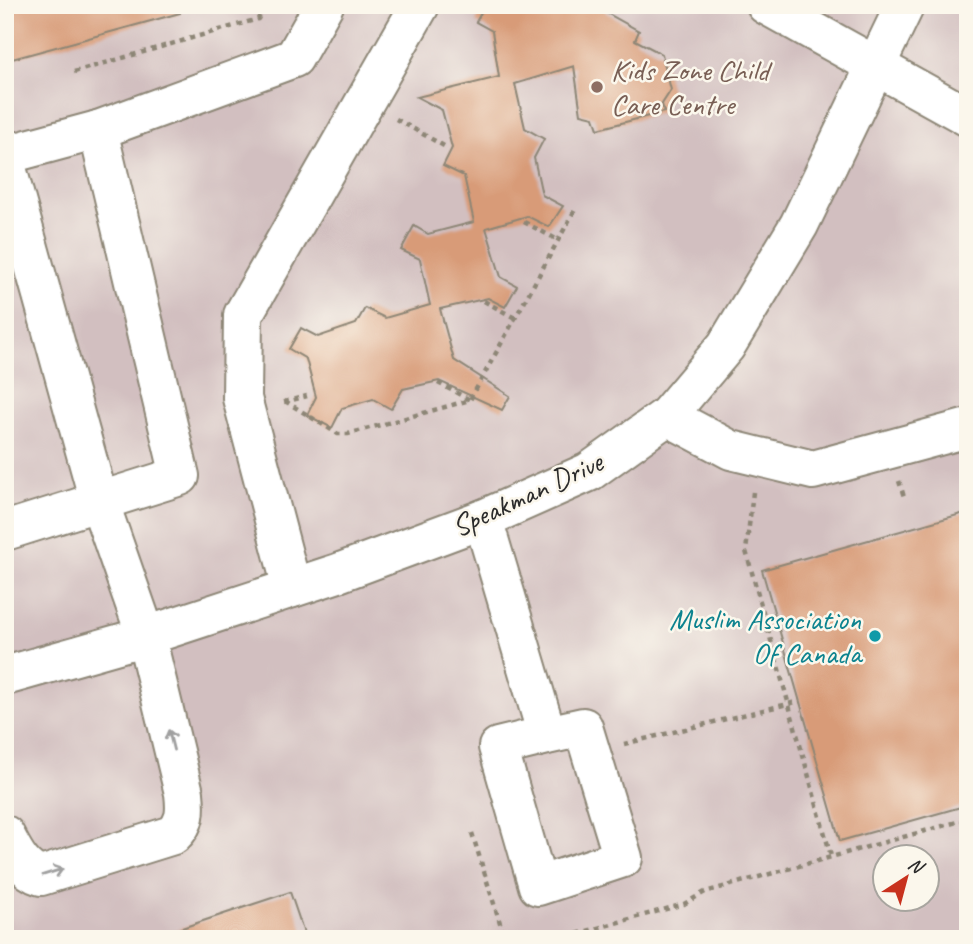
<svg xmlns="http://www.w3.org/2000/svg" width="973" height="944" font-family="Caveat,sans-serif">
<rect width="100%" height="100%" fill="#fbf7ec"/>
<filter id="ink" filterUnits="userSpaceOnUse"><feTurbulence type="fractalNoise" baseFrequency=".0143" numOctaves="2"/><feDisplacementMap in="SourceGraphic" scale="14" xChannelSelector="R" yChannelSelector="G"/><feConvolveMatrix kernelMatrix="1 2 1 2 8 2 1 2 1" color-interpolation-filters="sRGB"/></filter>
<filter id="wash" filterUnits="userSpaceOnUse"><feTurbulence type="fractalNoise" baseFrequency=".00686" numOctaves="4" result="noise"/><feDisplacementMap in="SourceGraphic" scale="28" xChannelSelector="R" yChannelSelector="G"/><feGaussianBlur stdDeviation="1.57" result="paint"/><feColorMatrix in="noise" values="0 0 0 0 0 0 0 0 0 0 0 0 0 0 0 0 0 1.4 0 .05"/><feComposite in="paint" operator="in"/></filter>
<g filter="url(#wash)">
<rect width="100%" height="100%" fill="#efe2c2"/>
<!-- industrial -->
<path fill="#d2bfc0" fill-rule="evenodd" d="M 5,5 L 968,5 L 968,939 L 5,939 ZM 886,856 L 928,856 L 928,898 L 886,898 Z"/>
<g id="blocks">
<!-- building -->
<g fill="#d89b78">
<polygon points="5,5 179,5 180,13 5,61"/>
<polygon points="485,5 608,5 605,12 639,31 635,40 662,54 671,90 662,104 664,112 598,129 594,117 581,114 574,66 515,84 525,128 544,139 534,158 542,195 563,206 549,227 527,216 486,228 501,277 517,286 505,307 488,298 440,309 454,360 510,396 502,410 439,381 403,389 391,409 373,399 342,408 332,428 307,415 316,397 306,359 289,349 301,328 318,337 356,324 365,308 385,318 430,305 420,259 401,250 414,226 428,234 474,222 464,176 443,166 452,148 442,110 417,97 499,77 492,31 476,22"/>
<polygon points="968,512 968,805 840,841 762,570"/>
<polygon points="290,892 306,939 165,939 164,934"/>
</g>
</g>
</g>
<g filter="url(#ink)">
<use href="#blocks" fill-opacity="0" stroke="#8d8676" stroke-width="2"/>
<g fill="none" stroke-linecap="round" stroke-linejoin="round">
<!-- minor casing -->
<g stroke="#8d8676" stroke-width="42">
<g id="minor">
<polyline points="766,5 968,117"/>
<polyline points="5,155 98,130 294,58 324,5"/>
<path d="M 5,161 L 99,501 L 146,636 L 184,793 C 186,811 186,823 173,835 L 41,876 C 22,870 14,852 5,835"/>
<polyline points="667,416 731,450 813,470 968,428"/>
<polyline points="483,519 547,735 583,727 623,858 538,886 498,747 547,735"/>
<polyline points="5,531 180,476 98,130"/>
<polyline points="292,588 242,398 243,315 420,5"/>
<polyline points="5,676 146,636 338,573 483,519 589,472 667,416 726,346 799,225 905,5"/>
</g>
</g>
<!-- path -->
<g stroke="#8d8676" stroke-width="4.5" stroke-dasharray="5 5" stroke-linecap="butt">
<polyline points="74,72 258,19 266,5"/>
<polyline points="396,119 444,146"/>
<polyline points="524,222 558,240"/>
<polyline points="484,301 515,318"/>
<polyline points="438,383 470,400"/>
<polyline points="285,401 338,434 348,434 470,400 576,208"/>
<polyline points="284,402 307,396"/>
<polyline points="899,481 905,500"/>
<polyline points="753,492 746,551 831,856"/>
<polyline points="624,744 800,701"/>
<polyline points="472,833 505,939"/>
<polyline points="558,939 684,904 705,892 968,819"/>
</g>
<!-- minor -->
<use href="#minor" stroke="#fff" stroke-width="38"/>
</g>
<!-- one-way arrows -->
<defs><path id="oneway-shaft" d="M-6 0H5M1.5-3L5.5 0L1.5 3" fill="none" stroke-width="1.6" stroke-linecap="round" stroke-linejoin="round" transform="scale(1.75)"/></defs>
<g stroke="#a0a0a0">
<use href="#oneway-shaft" transform="translate(171 740) rotate(-104)"/>
<use href="#oneway-shaft" transform="translate(53 872) rotate(-17)"/>
</g>
</g>
<!-- markers -->
<circle fill="#8d6e63" stroke="#fbf7ec" stroke-width="2.5" cx="597" cy="87" r="7"/>
<circle fill="#0f9aa8" stroke="#fbf7ec" stroke-width="2.5" cx="875" cy="636" r="7"/>
<g text-anchor="middle" dominant-baseline="central" stroke-width="5" stroke-linejoin="round" paint-order="stroke">
<!-- education labels -->
<g font-size="30" fill="#785e54" stroke="#fbf7ec" text-anchor="start">
<text x="611" y="70">Kids Zone Child<tspan x="611" dy="34">Care Centre</tspan></text>
</g>
<!-- street labels -->
<g font-size="30" fill="#2b2b2b" stroke="#fbf7ec">
<text transform="translate(527 494) rotate(-25)">Speakman Drive</text>
</g>
<!-- culture labels -->
<g font-size="30" fill="#0d838f" stroke="#fbf7ec" text-anchor="end">
<text x="861" y="619">Muslim Association<tspan x="861" dy="34">Of Canada</tspan></text>
</g>
</g>
<!-- margin -->
<rect width="973" height="944" fill="none" stroke="#fbf7ec" stroke-width="28"/>
<!-- north arrow -->
<g transform="translate(906 878) rotate(36)"><circle r="33" fill="#fbf7ec" stroke="#a8a59f" stroke-width="2"/>
<path d="M0-5L12 26L0 18L-12 26Z" fill="#c8321e"/>
<text y="-10" font-size="19" font-weight="bold" text-anchor="middle" fill="#2b2b2b">N</text>
</g>
</svg>
